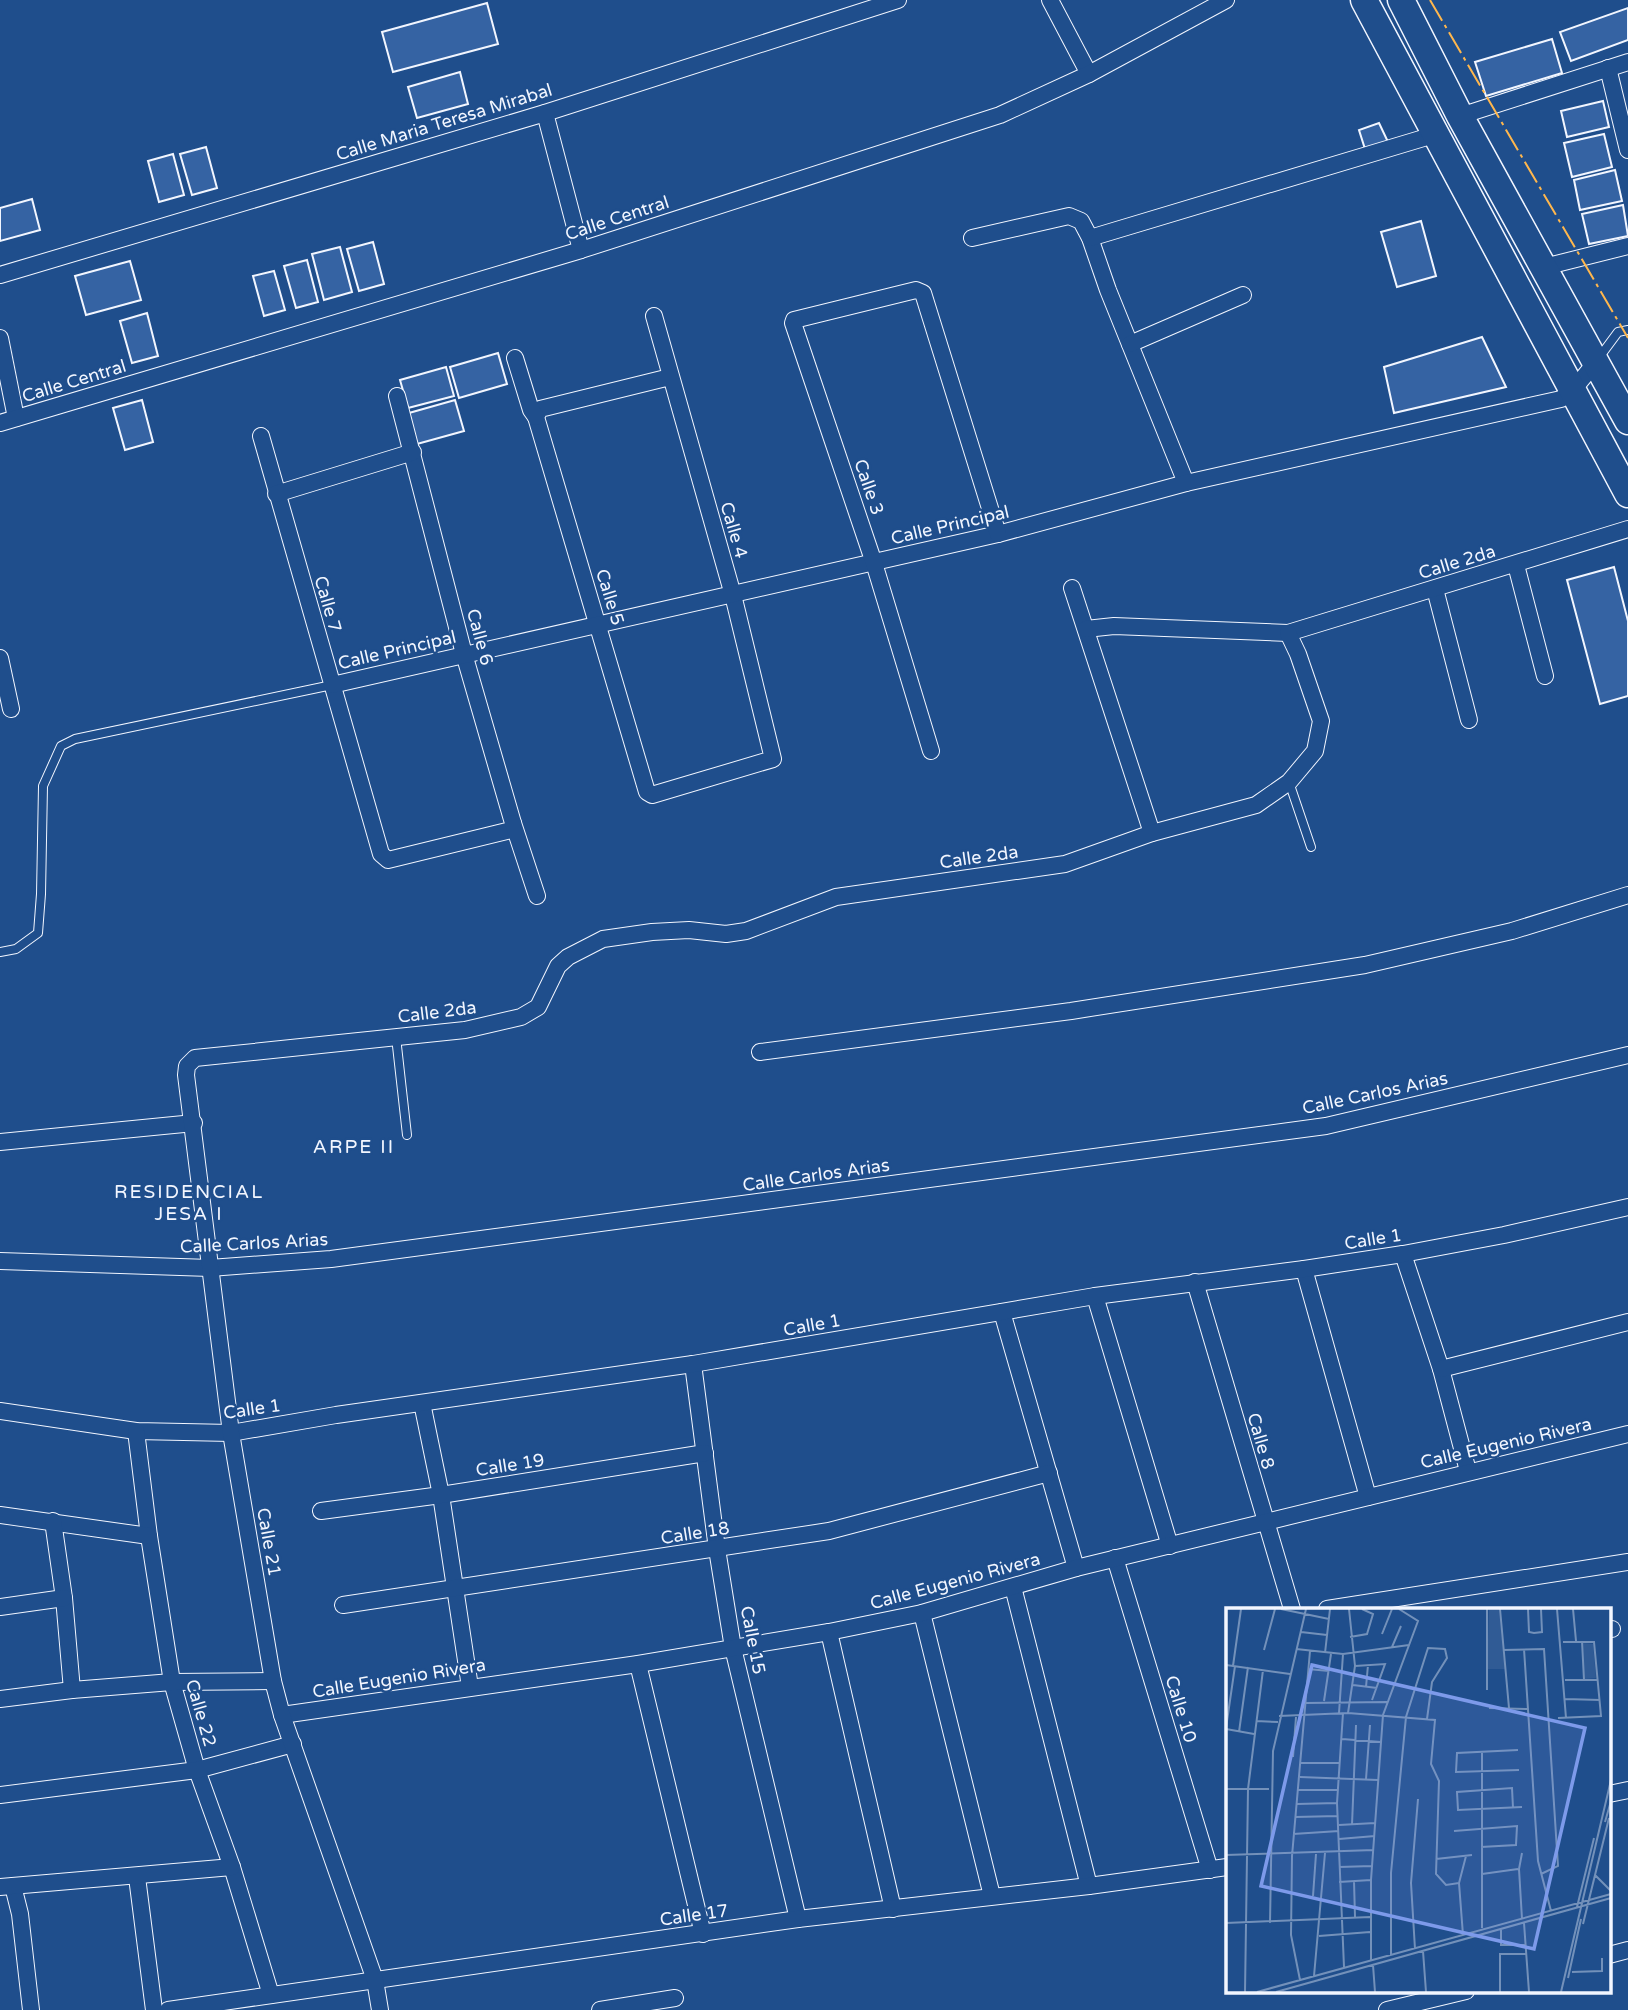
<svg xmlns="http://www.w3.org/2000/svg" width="1628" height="2010" font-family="'Varela Round',sans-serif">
<rect width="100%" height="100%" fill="#1f4e8c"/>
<!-- building -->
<g fill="#3563a3" stroke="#f2f6ff" stroke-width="2">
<polygon points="487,3 498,44 393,72 382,32"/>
<polygon points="1628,8 1628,40 1571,61 1560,32"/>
<polygon points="1552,39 1562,73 1486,96 1475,62"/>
<polygon points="460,72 468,104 417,118 408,87"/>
<polygon points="1603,101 1609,127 1567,137 1561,111"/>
<polygon points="1379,123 1389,144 1365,149 1359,130"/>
<polygon points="1604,134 1612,167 1572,177 1564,143"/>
<polygon points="206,147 217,188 192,195 180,154"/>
<polygon points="173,154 184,195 159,202 148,161"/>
<polygon points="1615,170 1622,201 1580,210 1574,180"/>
<polygon points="32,199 40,230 0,241 0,208"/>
<polygon points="1623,205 1628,236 1589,244 1582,214"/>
<polygon points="1421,221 1436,276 1397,287 1381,232"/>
<polygon points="373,242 384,284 359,291 347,249"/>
<polygon points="340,247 352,292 324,300 312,254"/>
<polygon points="307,260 318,302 296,308 284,266"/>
<polygon points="130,261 141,300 86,315 75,276"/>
<polygon points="274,271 285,310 264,316 253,276"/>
<polygon points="147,313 158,356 132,363 120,321"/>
<polygon points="1482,337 1506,387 1394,413 1384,367"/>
<polygon points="498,353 507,384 459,398 450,367"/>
<polygon points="446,367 454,396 408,408 400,380"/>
<polygon points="142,400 153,442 125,450 113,408"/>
<polygon points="455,400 464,431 417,444 409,413"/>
<polygon points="1614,567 1628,621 1628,696 1600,704 1567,580"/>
</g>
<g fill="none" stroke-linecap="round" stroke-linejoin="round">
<!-- service casing -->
<g stroke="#f2f6ff" stroke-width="10">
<g id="service">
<polyline points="1598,359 1618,332 1628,330"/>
<polyline points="1289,782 1311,847"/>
<polyline points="0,952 16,949 38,933 41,894 43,786 61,746 75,739 332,685"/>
<polyline points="396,1037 407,1135"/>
</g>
</g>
<!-- minor casing -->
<g stroke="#f2f6ff" stroke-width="18">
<g id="minor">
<polyline points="1050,0 1089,74"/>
<polyline points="1608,68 1628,150"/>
<polyline points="545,113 581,250"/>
<polyline points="1460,116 1628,62"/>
<polyline points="972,238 1069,216 1081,221 1090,238 1108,290 1186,483"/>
<polyline points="1090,238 1437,134"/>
<polyline points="1544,267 1628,246"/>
<polyline points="0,275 545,113 898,0"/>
<polyline points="654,316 733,595 773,759 652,795 647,792 536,417 540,409 670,377"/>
<polyline points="0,338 16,418"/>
<polyline points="1130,344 1243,295"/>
<polyline points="515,358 531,410 536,417"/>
<polyline points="0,423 581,250 1000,115 1089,74 1226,0"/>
<polyline points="261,436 381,854 388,860 511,830 513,823 464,654 397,396"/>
<polyline points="276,494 413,452"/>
<polyline points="1516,565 1545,676"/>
<polyline points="1072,588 1152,833"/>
<polyline points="1435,589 1469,720"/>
<polyline points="1086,629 1114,626 1288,633 1628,529"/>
<polyline points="0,658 11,709"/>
<polyline points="332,685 998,534 1186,483 1561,399 1573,390 1596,362"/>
<polyline points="931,751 874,563 793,323 794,320 916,290 923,293 998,534"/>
<polyline points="513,823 537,896"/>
<polyline points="760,1052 1071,1011 1365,965 1512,931 1628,895"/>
<polyline points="0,1142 194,1123"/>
<polyline points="1403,1254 1441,1369 1468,1471"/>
<polyline points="0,1261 210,1268 331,1259 1326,1126 1628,1055"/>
<polyline points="1304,1269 1368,1497"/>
<polyline points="1195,1282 1292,1609"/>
<polyline points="1095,1296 1170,1546"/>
<polyline points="1002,1312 1076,1568"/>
<polyline points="693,1364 717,1549 733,1648 798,1919"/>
<polyline points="1441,1369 1628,1322"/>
<polyline points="422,1403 441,1495 470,1687"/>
<polyline points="0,1411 136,1431 231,1433 336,1415 693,1364 1095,1296 1304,1269 1403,1254 1504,1235 1628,1207"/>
<polyline points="136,1431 149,1536 172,1682 197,1770 232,1867 271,1995"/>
<polyline points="321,1511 441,1495 705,1453"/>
<polyline points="0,1515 149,1536"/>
<polyline points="53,1521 64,1598 72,1690"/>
<polyline points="1115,1558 1210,1870"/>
<polyline points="1013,1587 1089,1886"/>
<polyline points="343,1605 829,1531 1049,1473"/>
<polyline points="0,1607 64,1598"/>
<polyline points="1327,1609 1628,1562"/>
<polyline points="922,1613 992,1896"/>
<polyline points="1609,1629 1612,1629"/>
<polyline points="829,1632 893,1909"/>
<polyline points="638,1664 703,1934"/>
<polyline points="0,1699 72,1690 172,1682 273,1681"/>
<polyline points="282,1715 638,1664 829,1632 922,1613 1076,1568 1628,1434"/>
<polyline points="1609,1794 1628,1790"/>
<polyline points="0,1795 197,1770 293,1744"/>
<polyline points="137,1877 154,2010"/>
<polyline points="13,1886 20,1914 31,2010"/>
<polyline points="0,1887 232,1867"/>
<polyline points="1609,1955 1628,1950"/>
<polyline points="168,2010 798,1919 1089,1886 1227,1867"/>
<polyline points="380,2010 375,1980 282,1715 273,1681 231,1433 186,1075 187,1066 195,1058 465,1030 521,1017 538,1007 558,966 568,957 603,939 652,932 689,930 726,934 746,931 836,897 1065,864 1152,833 1256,805 1289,782 1315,751 1321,721 1298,654 1288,633"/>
<polyline points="600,2010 675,1998"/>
<polyline points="1387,2010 1466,1991"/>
</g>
</g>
<!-- primary casing -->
<g stroke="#f2f6ff" stroke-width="29">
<g id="primary">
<polyline points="1364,0 1628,494"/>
<polyline points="1401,0 1460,116 1628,421"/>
</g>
</g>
<!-- service -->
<use href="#service" stroke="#1f4e8c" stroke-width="8"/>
<!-- minor -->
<use href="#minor" stroke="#1f4e8c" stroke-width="16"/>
<!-- primary -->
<use href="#primary" stroke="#1f4e8c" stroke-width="26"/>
<!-- power -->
<polyline stroke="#ffb74d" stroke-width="2" stroke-dasharray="24 5 3.5 5" stroke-linecap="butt" points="1430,0 1628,338"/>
</g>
<g text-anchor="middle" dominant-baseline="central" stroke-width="5" stroke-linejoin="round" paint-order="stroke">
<!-- street labels -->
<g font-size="18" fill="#f2f6ff" stroke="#1f4e8c">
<text transform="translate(444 122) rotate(-17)">Calle Maria Teresa Mirabal</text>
<text transform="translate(617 218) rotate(-18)">Calle Central</text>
<text transform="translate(74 381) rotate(-17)">Calle Central</text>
<text transform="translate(869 487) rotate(71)">Calle 3</text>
<text transform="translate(950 525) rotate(-13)">Calle Principal</text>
<text transform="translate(734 530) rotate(74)">Calle 4</text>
<text transform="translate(1457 562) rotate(-17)">Calle 2da</text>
<text transform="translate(610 597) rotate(73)">Calle 5</text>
<text transform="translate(328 604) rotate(74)">Calle 7</text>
<text transform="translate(480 637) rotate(75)">Calle 6</text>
<text transform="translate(397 650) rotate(-13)">Calle Principal</text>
<text transform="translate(979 857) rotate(-8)">Calle 2da</text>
<text transform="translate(437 1012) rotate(-7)">Calle 2da</text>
<text transform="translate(1375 1093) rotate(-12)">Calle Carlos Arias</text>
<text transform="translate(816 1175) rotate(-8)">Calle Carlos Arias</text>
<text transform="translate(1373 1239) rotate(-9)">Calle 1</text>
<text transform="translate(254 1243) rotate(-3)">Calle Carlos Arias</text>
<text transform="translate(812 1325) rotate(-10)">Calle 1</text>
<text transform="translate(252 1409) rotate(-8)">Calle 1</text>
<text transform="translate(1261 1441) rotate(74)">Calle 8</text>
<text transform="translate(1506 1443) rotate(-13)">Calle Eugenio Rivera</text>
<text transform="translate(510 1465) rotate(-9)">Calle 19</text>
<text transform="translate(695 1533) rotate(-9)">Calle 18</text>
<text transform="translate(269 1542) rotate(80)">Calle 21</text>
<text transform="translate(955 1581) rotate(-15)">Calle Eugenio Rivera</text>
<text transform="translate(753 1640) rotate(79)">Calle 15</text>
<text transform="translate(399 1678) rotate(-9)">Calle Eugenio Rivera</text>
<text transform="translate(1181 1709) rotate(73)">Calle 10</text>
<text transform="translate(201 1713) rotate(74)">Calle 22</text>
<text transform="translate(694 1915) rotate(-8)">Calle 17</text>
</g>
<!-- neighbourhood labels -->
<g font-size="19" letter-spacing="2" fill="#f2f6ff" stroke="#1f4e8c">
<text x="354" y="1147">ARPE II</text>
<text x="189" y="1192">RESIDENCIAL<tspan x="189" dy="22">JESA I</tspan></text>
</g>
</g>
<!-- overview -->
<g transform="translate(1226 1608)">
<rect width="385" height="385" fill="#1f4e8c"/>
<path d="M 263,1 L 273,1 L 279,61 L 261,61 ZM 357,35 L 367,36 L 370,70 L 358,71 Z" fill="#305b95"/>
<path fill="none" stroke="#7391ba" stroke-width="2" d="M 55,1 L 103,11M 274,1 L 283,100M 302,1 L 303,24 L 308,25 L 316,24 L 315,1M 331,1 L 340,110M 347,1 L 350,33M 75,24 L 101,27M 156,26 L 166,1M 124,29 L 141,26 L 147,6 L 136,1M 356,33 L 358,72M 166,39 L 175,18M 70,41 L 117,46 L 183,37M 298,41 L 312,253 L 325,303M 38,42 L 49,1M 277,42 L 318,41 L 332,258 L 315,266M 99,45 L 104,1M 0,57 L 64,66M 7,58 L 15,1M 129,58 L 159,56 L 146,92M 82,61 L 103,63M 339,72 L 371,72M 127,77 L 151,80M 140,79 L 142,57M 261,82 L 261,1M 339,91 L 374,92M 98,93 L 105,46M 80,95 L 161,94M 263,100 L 301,101M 113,105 L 117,46M 117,105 L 111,195 L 118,359M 122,105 L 129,58 L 123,1M 53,108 L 122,105 L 209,112 L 205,156 L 213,173 L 210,266 L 220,277 L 233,275M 332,110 L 375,108 L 368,34 L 337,34M 30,113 L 52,114M 0,120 L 9,58M 0,121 L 28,126M 13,124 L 22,59M 116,131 L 155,134M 292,142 L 231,145 L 230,164 L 293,162M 256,144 L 256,320M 67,149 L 70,109M 75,155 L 113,155M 74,169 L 152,172M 140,171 L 144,117M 0,181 L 43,181M 72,182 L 112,182M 71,196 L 111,195M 287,200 L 286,180 L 231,184 L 232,202 L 296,199M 69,209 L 112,208M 379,214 L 385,193M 113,217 L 149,215M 126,217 L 130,117M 228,223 L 291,218 L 290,237 L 255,239M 67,226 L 113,223M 113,231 L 149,228M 0,247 L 148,242M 210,251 L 246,247M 113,259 L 146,258M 256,266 L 292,261M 369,267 L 385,283M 128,273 L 129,309M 113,274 L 145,272M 87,288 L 90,246M 351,299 L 368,230M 296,311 L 293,261 L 296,245M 0,315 L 144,309M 44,315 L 47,143 L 80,1M 298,315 L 303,384M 357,316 L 383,210M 275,322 L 275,337 L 300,337M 237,327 L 233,275 L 240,248M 93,328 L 144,324M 189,341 L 185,275 L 192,191M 197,343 L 200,384M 165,347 L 165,265 L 180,109 L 202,40 L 219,41 L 221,50 L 206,74 L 201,111M 145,352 L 145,272 L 157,107 L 192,13 L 173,1M 147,357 L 149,384M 346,364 L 376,363 L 376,350M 88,368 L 99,245M 342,370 L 355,311M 74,372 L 65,327 L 66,248 L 84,43M 19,384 L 22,181 L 37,62M 31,384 L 385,286M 50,384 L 385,290M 274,384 L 274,346 L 300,346M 335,384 L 385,172"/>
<path fill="#7d9aea" fill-opacity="0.15" stroke="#7d9aea" stroke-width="3.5" d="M 86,57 L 359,120 L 308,341 L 35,278 Z"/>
<rect width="385" height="385" fill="none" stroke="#f2f6ff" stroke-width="3.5"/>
</g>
</svg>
